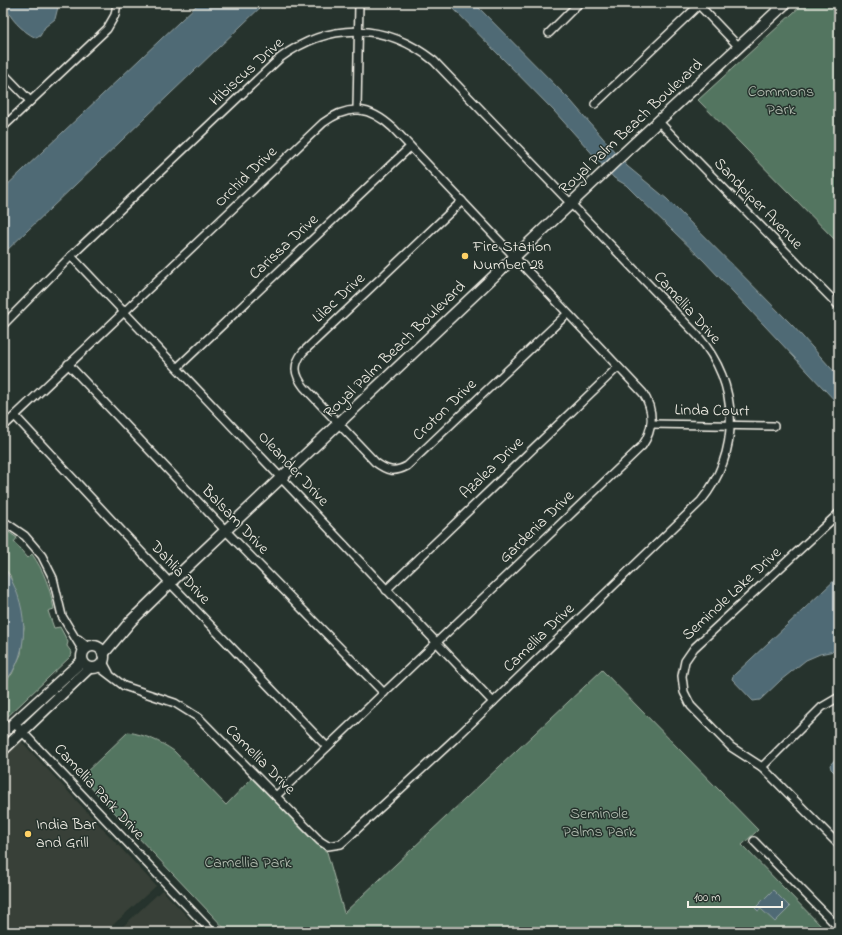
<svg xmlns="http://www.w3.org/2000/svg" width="842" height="935" font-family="'Indie Flower',sans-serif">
<rect width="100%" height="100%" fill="#26332d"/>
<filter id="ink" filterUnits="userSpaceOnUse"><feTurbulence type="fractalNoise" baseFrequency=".025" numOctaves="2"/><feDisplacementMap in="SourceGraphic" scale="8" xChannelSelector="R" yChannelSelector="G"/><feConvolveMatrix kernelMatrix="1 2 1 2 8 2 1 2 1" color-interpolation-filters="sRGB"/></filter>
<g filter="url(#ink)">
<!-- built -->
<g fill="#384137">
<polygon points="21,741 156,886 105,932 3,932 3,757"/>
<polygon points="162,890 202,932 117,932"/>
</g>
<!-- green -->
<g fill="#537560" stroke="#a4b3a4">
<polygon points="804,3 839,3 839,244 698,100"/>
<path d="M 3,528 L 17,538 L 14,542 L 28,558 L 32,554 C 44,571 50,588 54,609 L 48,611 L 54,628 L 60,627 L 68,642 L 67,646 L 72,653 L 71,656 L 3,721 L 3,684 L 12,674 L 21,654 L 24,627 L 10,575 L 3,567 Z"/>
<path d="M 602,670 L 758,830 L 742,845 L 827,932 L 228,932 L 81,777 L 128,732 C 145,735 160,741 174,751 L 226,805 L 252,778 L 313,841 L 327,852 L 344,913 Z"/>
</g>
<!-- water -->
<g fill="#4f6a74" stroke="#91a0a2">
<path d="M 4,3 L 59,3 L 55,19 L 45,27 L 40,36 L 36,38 C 22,31 9,18 4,3 Z"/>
<polygon points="199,3 265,3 3,254 3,189"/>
<polygon points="448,3 474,3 571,101 627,166 667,199 793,326 839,377 839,405 704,261 638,197 626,185 614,178 554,111"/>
<path d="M 3,567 C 28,600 33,653 3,684 Z"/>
<polygon points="839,576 839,650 820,654 806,660 781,680 760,700 753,701 732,679 733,676"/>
<polygon points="839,755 839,777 831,769 830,765"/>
<polygon points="773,890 790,907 775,922 761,909 758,911 755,908"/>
</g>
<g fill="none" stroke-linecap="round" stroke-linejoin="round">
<!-- street casing -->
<g stroke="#f4f1e8" stroke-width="10">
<g id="street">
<polyline points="697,3 739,47"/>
<polyline points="549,33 579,3"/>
<polyline points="3,73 30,101"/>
<polyline points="595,104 699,5"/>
<polyline points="357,109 359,3"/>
<polyline points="658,121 839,306"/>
<polyline points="3,127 107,29 115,15 117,3"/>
<path d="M 462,201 L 303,352 C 293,365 294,374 304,387 L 375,462 C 387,471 394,473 407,466 L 567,314"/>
<polyline points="71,256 493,702"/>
<path d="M 3,325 L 71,256 L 280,58 C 329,22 386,22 434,61 L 698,336 C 740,385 741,451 701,501 L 459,735 L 341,844 L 328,846 L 320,841 L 199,718 L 175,703 L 124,686 L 99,667"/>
<polyline points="68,364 226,531 384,693"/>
<polyline points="178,367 410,147"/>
<polyline points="15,416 170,583 327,747"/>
<polyline points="651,424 774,426"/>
<path d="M 3,427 L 323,123 C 350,103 370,107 393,128 L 643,393 C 654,410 654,429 642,446 L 276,796"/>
<polyline points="839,513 694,648 685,661 682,676 684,692 691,706 731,747 762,767 839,845"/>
<polyline points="3,521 25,536 42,556 53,578 62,616 83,651"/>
<polyline points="386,590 618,367"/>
<polyline points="78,639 88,647"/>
<polyline points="103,662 109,673"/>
<polyline points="14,723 212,932"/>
<polyline points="762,767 822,707 839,697"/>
<polyline points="754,841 839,928"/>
</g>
</g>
<!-- secondary casing -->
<g stroke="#f4f1e8" stroke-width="13">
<g id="secondary">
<circle cx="93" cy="657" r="11"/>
<polyline points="103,654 131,621 170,583 621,156 786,3"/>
<polyline points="3,733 82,661"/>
<polyline points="3,750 89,668"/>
</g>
</g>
<!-- street -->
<use href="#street" stroke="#26332d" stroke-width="7"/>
<!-- secondary -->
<use href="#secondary" stroke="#26332d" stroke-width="10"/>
</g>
</g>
<!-- markers -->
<g fill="#ffd166" stroke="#26332d" stroke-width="1.5">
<circle cx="465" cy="256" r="4"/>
<circle cx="28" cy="834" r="4"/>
</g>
<g text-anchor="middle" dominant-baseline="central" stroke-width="3" stroke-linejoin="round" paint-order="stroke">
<!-- street labels -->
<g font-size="16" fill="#f4f1e8" stroke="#26332d">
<text transform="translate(247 72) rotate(-42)">Hibiscus Drive</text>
<text transform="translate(631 127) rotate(-43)">Royal Palm Beach Boulevard</text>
<text transform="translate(246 177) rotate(-44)">Orchid Drive</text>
<text transform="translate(758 204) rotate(46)">Sandpiper Avenue</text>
<text transform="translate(284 247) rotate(-43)">Carissa Drive</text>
<text transform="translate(339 298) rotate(-43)">Lilac Drive</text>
<text transform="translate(687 308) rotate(48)">Camellia Drive</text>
<text transform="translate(395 350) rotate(-44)">Royal Palm Beach Boulevard</text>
<text transform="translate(445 410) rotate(-44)">Croton Drive</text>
<text transform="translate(712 411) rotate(1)">Linda Court</text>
<text transform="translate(492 468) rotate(-44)">Azalea Drive</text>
<text transform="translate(293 469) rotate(47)">Oleander Drive</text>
<text transform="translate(235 520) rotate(46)">Balsam Drive</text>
<text transform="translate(537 527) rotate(-44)">Gardenia Drive</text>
<text transform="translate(180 573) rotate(47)">Dahlia Drive</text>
<text transform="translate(732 594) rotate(-43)">Seminole Lake Drive</text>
<text transform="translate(539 638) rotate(-44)">Camellia Drive</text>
<text transform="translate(260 760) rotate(45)">Camellia Drive</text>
<text transform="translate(99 792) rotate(47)">Camellia Park Drive</text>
</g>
<!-- park labels -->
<g font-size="16" fill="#b4bfb2" stroke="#26332d">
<text x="781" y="92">Commons<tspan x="781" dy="18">Park</tspan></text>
<text x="599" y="814">Seminole<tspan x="599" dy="18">Palms Park</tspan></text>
<text x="248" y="863">Camellia Park</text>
</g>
<!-- poi labels -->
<g font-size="16" fill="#f4f1e8" stroke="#26332d" text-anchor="start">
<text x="473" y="247">Fire Station<tspan x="473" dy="18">Number 28</tspan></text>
<text x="36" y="825">India Bar<tspan x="36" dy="18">and Grill</tspan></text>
</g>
</g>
<!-- margin -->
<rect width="842" height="935" fill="none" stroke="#26332d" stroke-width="16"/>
<rect x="8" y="8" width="826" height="919" fill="none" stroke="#f4f1e8" stroke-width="1.5" filter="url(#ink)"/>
<!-- scale -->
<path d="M688 901v6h94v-6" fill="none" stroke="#f4f1e8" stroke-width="2"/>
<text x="694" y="901" font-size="12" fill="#f4f1e8" stroke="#26332d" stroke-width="3" paint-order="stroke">100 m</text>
</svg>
